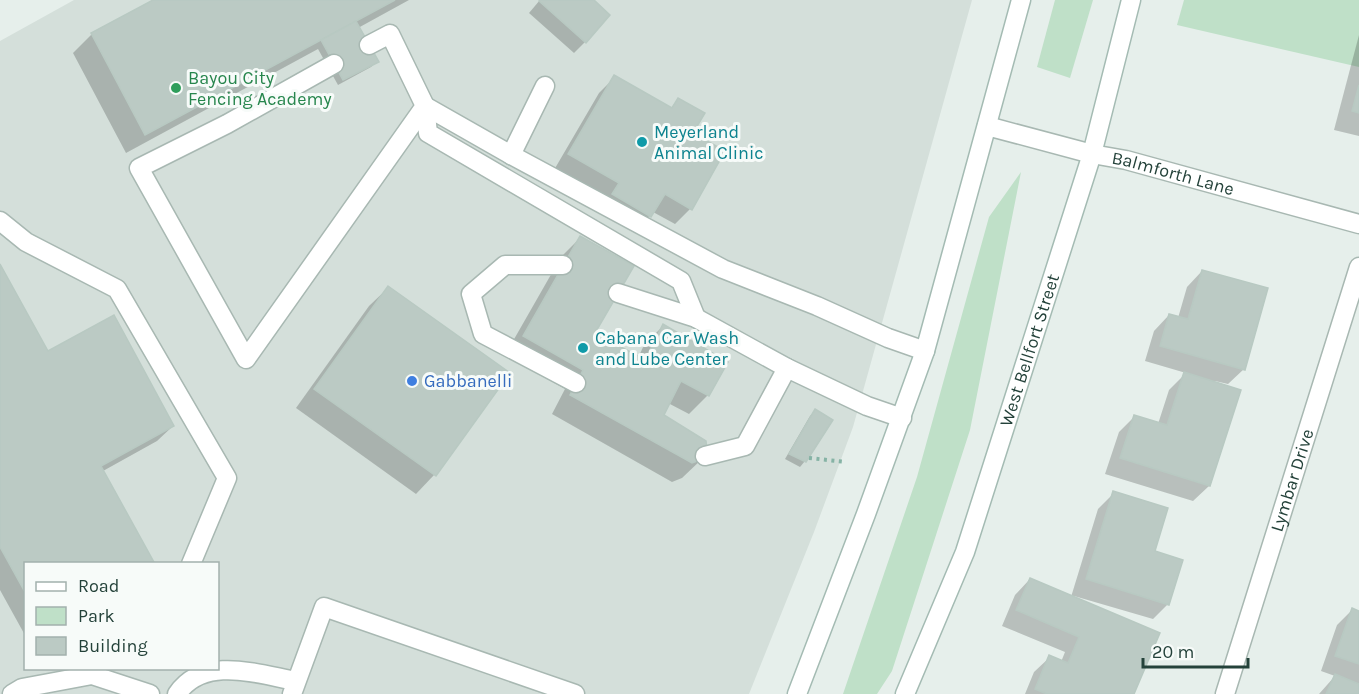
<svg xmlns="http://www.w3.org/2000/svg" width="1359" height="694" font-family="Karla,sans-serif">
<rect width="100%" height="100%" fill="#e6efeb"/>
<!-- built -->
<path fill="#d4dfda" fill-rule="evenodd" d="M 74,0 L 972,0 L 853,427 L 814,532 L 749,694 L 0,694 L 0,41 ZM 26,564 L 218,564 L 218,668 L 26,668 Z"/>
<!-- green -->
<g fill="#bfe0c8">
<polygon points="1055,0 1093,0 1070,78 1037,67"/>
<polygon points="1184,0 1359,0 1359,67 1177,25"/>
<polygon points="1021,172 970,430 892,671 877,694 843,694 917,477 989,217"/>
</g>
<!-- shadow -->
<g fill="#0003">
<polygon points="156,0 409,0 358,28 377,61 371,67 338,85 318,49 126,153 73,53 92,34"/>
<polygon points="540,0 591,0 585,42 574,53 529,13"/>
<polygon points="1359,35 1359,136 1334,130"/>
<polygon points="615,77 670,109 678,100 690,209 675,224 653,212 634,232 597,210 554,170 599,93"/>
<polygon points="580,238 593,334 638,358 644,345 663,326 708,395 689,414 668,403 662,416 702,459 682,478 672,482 552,414 565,389 505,355 561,257"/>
<polygon points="0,268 47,353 173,426 157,441 103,471 26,564 26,637 0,590"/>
<polygon points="1202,271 1244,369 1228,384 1215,381 1209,486 1193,501 1105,474 1119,432 1134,417 1158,424 1169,390 1186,373 1145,361 1154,331 1169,315 1178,318 1187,287"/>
<polygon points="388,288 508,373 434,475 416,494 296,408 369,306"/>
<polygon points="815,411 805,461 800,467 785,459 810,416"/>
<polygon points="1114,493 1153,552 1168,604 1153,619 1074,596 1073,598 1133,694 1025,694 1034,672 1050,657 1061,662 1065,652 1002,626 1015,595 1030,579 1071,597 1098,509"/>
<polygon points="1352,610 1359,612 1359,694 1319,694 1335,676 1321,671 1337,625"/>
</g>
<!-- building -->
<g fill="#bbcac4" stroke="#b8c9c2" stroke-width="1.5">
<polygon points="153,0 395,0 145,135 91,33"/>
<polygon points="540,0 594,0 610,15 586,43 539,1"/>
<polygon points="356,21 379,62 343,80 321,40"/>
<polygon points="614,75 672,108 678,98 705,113 693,133 725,151 692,210 665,194 651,217 612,194 619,183 568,154"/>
<polygon points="1359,85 1359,113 1352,111"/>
<polygon points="580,236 634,266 595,333 645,360 663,324 728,362 709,396 681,381 664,415 706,441 707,452 703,459 692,463 570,395 583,370 523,336"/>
<polygon points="0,264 48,351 114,315 174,426 101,466 155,564 26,564 26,594 0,547"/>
<polygon points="1202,270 1268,288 1245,370 1160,346 1169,314 1188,319"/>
<polygon points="388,286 510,373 436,476 314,389"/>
<polygon points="1184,372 1241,390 1210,486 1120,458 1134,415 1167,425"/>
<polygon points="815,409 833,420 806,462 789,454"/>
<polygon points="1113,491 1168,508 1155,551 1183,560 1169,605 1086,579"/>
<polygon points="1030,578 1160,633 1134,694 1047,694 1035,689 1049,655 1068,663 1079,637 1016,610"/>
<polygon points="1352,608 1359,611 1359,664 1335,656"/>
<polygon points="1335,674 1359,684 1359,694 1326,694"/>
</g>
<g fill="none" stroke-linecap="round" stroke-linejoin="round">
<!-- service casing -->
<g stroke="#a8b8b2" stroke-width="21">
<g id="service">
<polyline points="334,64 227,124 139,168 246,359 425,106 390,34 369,45"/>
<polyline points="425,106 511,155 723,269 817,306 888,338 925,351"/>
<polyline points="425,106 428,133 681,281 696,318"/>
<polyline points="511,155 545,86"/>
<polyline points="0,221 26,242 117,289 227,478 191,564"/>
<polyline points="563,265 505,265 471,294 483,334 576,383"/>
<polyline points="618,293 696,318 787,368 867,406 902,418"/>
<polyline points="705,456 745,446 787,368"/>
<polyline points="12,694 22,688 92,675 150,694"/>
<path d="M 177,694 C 204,655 257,674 296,681"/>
<polyline points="292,694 324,607 575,694"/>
</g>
</g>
<!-- minor casing -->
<g stroke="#a8b8b2" stroke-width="21">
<g id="minor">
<path id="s1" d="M 987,126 L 1092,154 L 1126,160 L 1359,224"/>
<path id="s2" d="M 1225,694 L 1359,267"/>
</g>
</g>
<!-- secondary casing -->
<g stroke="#a4bbb3" stroke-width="21">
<g id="secondary">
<polyline points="797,694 866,514 925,351 1021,0"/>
<path id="s3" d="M 905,694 L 965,552 L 1092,154 L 1131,0"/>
</g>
</g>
<!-- path -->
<polyline stroke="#86b3a5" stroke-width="4" stroke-dasharray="3 4.5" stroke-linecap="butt" points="809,458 846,462"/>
<!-- service -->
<use href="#service" stroke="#fff" stroke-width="18"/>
<!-- minor -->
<use href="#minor" stroke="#fff" stroke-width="18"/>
<!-- secondary -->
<use href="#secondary" stroke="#fff" stroke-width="18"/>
</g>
<!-- markers -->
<circle fill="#2e9e5b" stroke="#f7fbf9" stroke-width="2" cx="176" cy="88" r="6"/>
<g fill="#0f9aa8" stroke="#f7fbf9" stroke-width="2">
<circle cx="642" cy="142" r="6"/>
<circle cx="583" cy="348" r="6"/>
</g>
<circle fill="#3f7fe0" stroke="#f7fbf9" stroke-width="2" cx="412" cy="381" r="6"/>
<g text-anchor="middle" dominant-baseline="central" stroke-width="6" stroke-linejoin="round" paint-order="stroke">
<!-- leisure labels -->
<g font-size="18" fill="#27864d" stroke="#f7fbf9" text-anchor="start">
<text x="188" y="78">Bayou City<tspan x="188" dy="21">Fencing Academy</tspan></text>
</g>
<!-- culture labels -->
<g font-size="18" fill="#0d838f" stroke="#f7fbf9" text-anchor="start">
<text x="654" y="132">Meyerland<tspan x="654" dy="21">Animal Clinic</tspan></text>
<text x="595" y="338">Cabana Car Wash<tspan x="595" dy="21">and Lube Center</tspan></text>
</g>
<!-- street labels -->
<g font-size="18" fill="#24423a" stroke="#f7fbf9">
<text stroke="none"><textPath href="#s1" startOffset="192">Balmforth Lane</textPath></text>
<text stroke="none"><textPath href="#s3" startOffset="366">West Bellfort Street</textPath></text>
<text stroke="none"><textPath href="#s2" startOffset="224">Lymbar Drive</textPath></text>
</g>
<!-- shop labels -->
<g font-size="18" fill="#366cbe" stroke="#f7fbf9" text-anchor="start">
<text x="424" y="381">Gabbanelli</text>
</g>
</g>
<!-- legend -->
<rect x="24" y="562" width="195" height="108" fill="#f7fbf9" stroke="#a3b1ad" stroke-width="1.5"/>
<rect x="36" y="582" width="30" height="9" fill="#ffffff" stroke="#a3b1ad" stroke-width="1.5"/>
<text x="78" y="592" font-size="18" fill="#24423a">Road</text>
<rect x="36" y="607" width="30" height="18" fill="#bfe0c8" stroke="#a3b1ad" stroke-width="1.5"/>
<text x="78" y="622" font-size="18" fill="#24423a">Park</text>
<rect x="36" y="637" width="30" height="18" fill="#bbcac4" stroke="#a3b1ad" stroke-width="1.5"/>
<text x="78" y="652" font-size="18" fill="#24423a">Building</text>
<!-- scale -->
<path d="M1143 658v9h105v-9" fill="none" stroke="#24423a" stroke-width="3"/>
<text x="1152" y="658" font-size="18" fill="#24423a" stroke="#f7fbf9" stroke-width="4.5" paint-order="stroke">20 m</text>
</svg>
